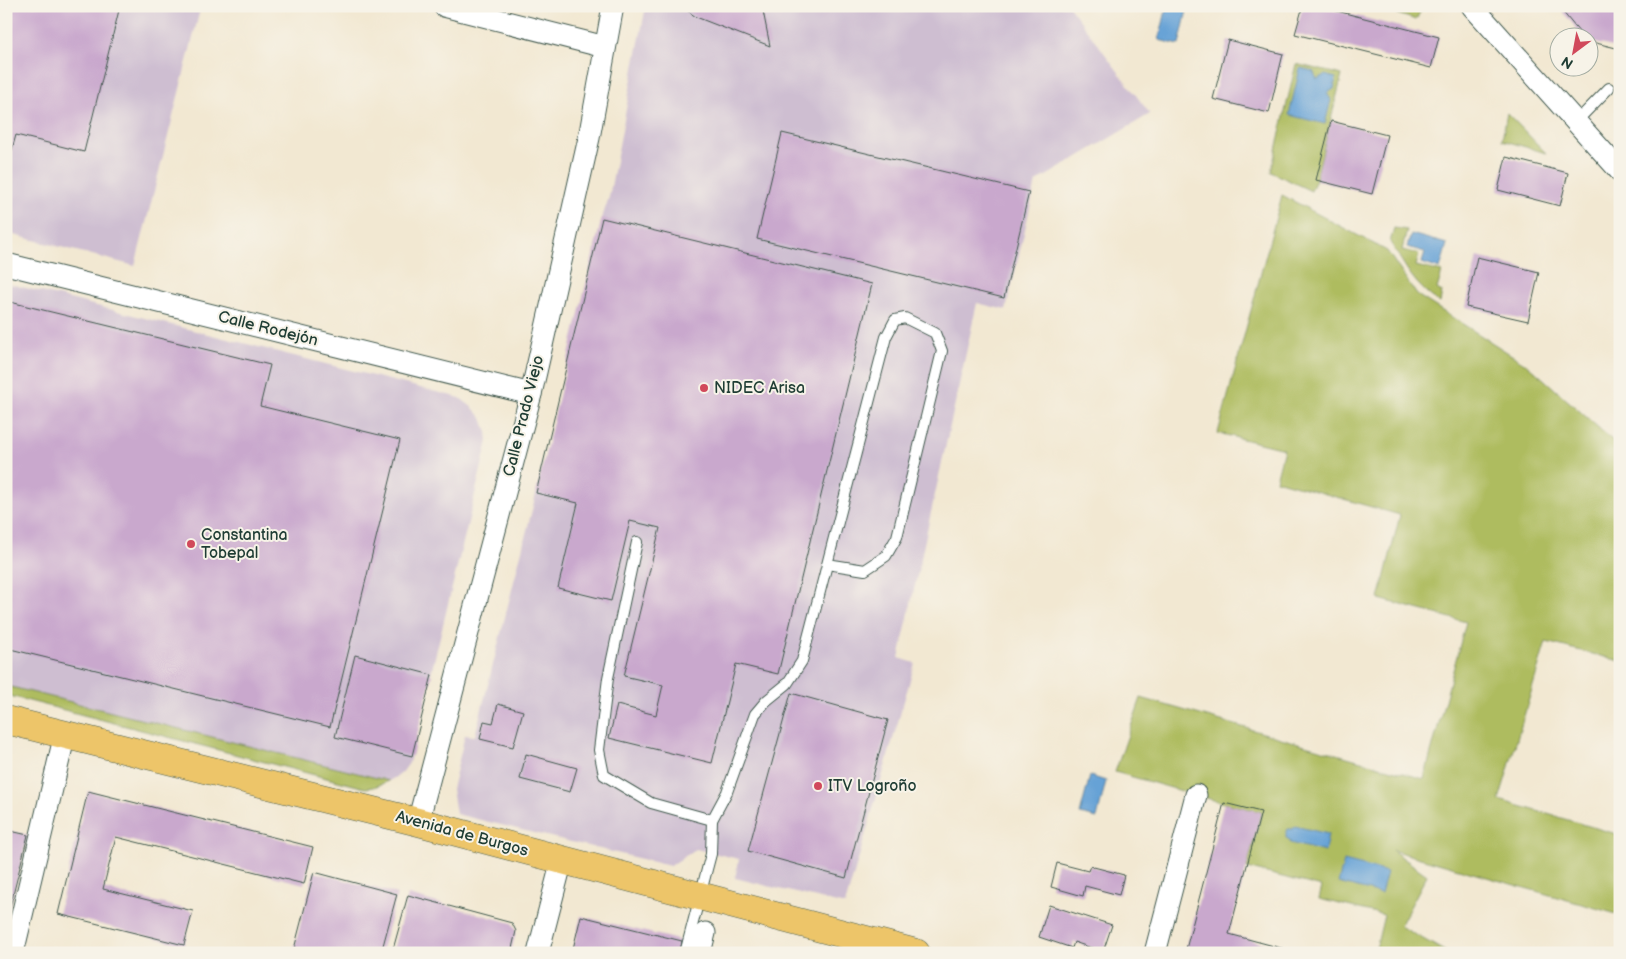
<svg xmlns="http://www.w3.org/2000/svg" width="1626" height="959" font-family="'Balsamiq Sans',sans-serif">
<rect width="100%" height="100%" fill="#f7f3e8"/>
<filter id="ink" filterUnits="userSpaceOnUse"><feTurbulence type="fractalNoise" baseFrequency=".02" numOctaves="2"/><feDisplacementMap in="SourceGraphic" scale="10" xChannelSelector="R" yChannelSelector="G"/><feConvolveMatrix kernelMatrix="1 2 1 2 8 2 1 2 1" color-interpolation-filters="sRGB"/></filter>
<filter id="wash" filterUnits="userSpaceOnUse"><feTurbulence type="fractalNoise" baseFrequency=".0096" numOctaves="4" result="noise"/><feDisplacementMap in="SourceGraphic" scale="20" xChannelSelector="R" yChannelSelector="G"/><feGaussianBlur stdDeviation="1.12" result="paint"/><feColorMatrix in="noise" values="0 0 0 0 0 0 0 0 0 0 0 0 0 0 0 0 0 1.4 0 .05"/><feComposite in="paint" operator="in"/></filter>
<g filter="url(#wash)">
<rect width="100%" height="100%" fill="#f2e8d2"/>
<!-- industrial -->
<g fill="#cebed1">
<polygon points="6,6 201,6 135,266 6,233"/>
<polygon points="646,6 1069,6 1150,114 1036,182 1006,310 977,303 899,658 915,663 845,905 735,878 739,859 696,849 670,866 456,814 452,789 465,735 475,736 535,498 602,218 609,197"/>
<polygon points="6,283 460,398 473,408 482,418 487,432 488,441 409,763 402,773 389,781 374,787 365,788 6,695"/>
</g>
<!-- green -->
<g fill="#aebc5e" stroke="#667c49">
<polygon points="1373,6 1417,6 1421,10 1416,20"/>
<polygon points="1296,64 1342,75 1316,179 1311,191 1271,172"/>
<polygon points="1507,113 1546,153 1502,140"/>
<polygon points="1282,195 1387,251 1417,295 1529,366 1620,447 1620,661 1546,642 1499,800 1620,835 1620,915 1392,850 1427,875 1400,926 1448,953 1375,953 1384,915 1319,899 1322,887 1247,868 1261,812 1224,803 1115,772 1141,698 1424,779 1466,622 1379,599 1400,515 1276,480 1284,449 1218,433"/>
<path d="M 1394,228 L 1407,230 L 1402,250 L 1419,254 L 1416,266 L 1442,272 L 1437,289 L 1442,292 L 1440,303 C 1413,284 1407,269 1390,242 Z"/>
<polygon points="6,686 7,686 389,781 374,787 365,788 6,695"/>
</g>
<!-- water -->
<g fill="#66a2d6" stroke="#427085">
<polygon points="1167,6 1188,6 1179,45 1159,40"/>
<polygon points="1300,68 1313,71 1317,79 1325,75 1336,78 1334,89 1327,93 1331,100 1325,124 1289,115"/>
<polygon points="1411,234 1447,244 1440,269 1422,263 1425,252 1407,247"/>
<polygon points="1090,776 1106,781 1097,818 1080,814"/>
<polygon points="1295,826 1328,834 1325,852 1290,843 1290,840 1286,838 1286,833 1288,829 1293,829"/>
<polygon points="1344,861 1387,872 1381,894 1338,883"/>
</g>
<g id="blocks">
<!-- building -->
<g fill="#c9a8cd">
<polygon points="6,6 120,6 84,152 16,135 6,171"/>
<polygon points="685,6 762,6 770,46 696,17 689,12"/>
<polygon points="1303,6 1317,6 1439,37 1431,68 1295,34"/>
<polygon points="1558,6 1620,6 1620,49 1588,41 1588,38 1584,38"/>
<polygon points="1228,40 1283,54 1269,113 1213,99"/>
<polygon points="1331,121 1387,135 1372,194 1316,180"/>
<polygon points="782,133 1029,192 1004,298 757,239"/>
<polygon points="1506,157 1568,173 1560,206 1498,190"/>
<polygon points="602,218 872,284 778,674 736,664 712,763 609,738 617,705 656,715 663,685 624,676 660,528 630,521 611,601 558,588 578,503 536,493"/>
<polygon points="1477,257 1539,272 1528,321 1466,307"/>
<polygon points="6,301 270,365 260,406 400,440 330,727 6,648"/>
<polygon points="355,655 432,675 412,756 335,737"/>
<polygon points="791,693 888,720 846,878 748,851"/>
<polygon points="498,704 523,711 513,747 480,739 484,721 493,723"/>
<polygon points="526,754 577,768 570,792 520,779"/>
<polygon points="88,791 313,847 304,884 116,837 103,889 193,911 184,945 58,914"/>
<polygon points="1224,803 1261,812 1229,934 1300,953 1185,953"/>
<polygon points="6,830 28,835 7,919 6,919"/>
<polygon points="1057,863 1088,871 1090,866 1124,875 1119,895 1085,886 1083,896 1051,887"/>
<polygon points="314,872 397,894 381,953 293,953"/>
<polygon points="408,895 512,923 516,931 511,953 392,953"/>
<polygon points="1049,905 1112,925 1103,952 1074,942 1072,948 1039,937"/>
<polygon points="581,916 682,941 680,953 572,953"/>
</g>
</g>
</g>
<g filter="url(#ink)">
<use href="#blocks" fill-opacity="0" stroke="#3f574c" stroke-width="1"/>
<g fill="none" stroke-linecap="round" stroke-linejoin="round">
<!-- lane casing -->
<g stroke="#3f574c" stroke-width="12">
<g id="lane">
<polyline points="1575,123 1609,88"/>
<polyline points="637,542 608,678 599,750 604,775 651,803 712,820 711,854 685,953"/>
<polyline points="712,820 727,792 755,714 766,701 787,684 802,661 886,337 895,320 905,318 935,333 942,351 897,537 886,556 865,570 827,564"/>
</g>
</g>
<!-- street casing -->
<g stroke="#3f574c" stroke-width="23">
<g id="street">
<polyline points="444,6 605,47"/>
<polyline points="1472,6 1620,171"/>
<polyline points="6,264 531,394"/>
<polyline points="418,822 531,394 589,138 613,6"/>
<polyline points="13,953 65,734"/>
<polyline points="538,953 562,860"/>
<polyline points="700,953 705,933"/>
<polyline points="1155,953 1196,795"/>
</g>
</g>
<!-- primary casing -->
<g stroke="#3f574c" stroke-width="29">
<polyline id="primary" points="6,720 418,822 916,953"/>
</g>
<!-- lane -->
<use href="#lane" stroke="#fff" stroke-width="10"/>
<!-- street -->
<use href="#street" stroke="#fff" stroke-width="21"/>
<!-- primary -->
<use href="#primary" stroke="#edc569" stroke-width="28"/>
</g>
</g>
<!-- markers -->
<g fill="#d1495b" stroke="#f7f3e8" stroke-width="2">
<circle cx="704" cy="388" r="5"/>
<circle cx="191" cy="544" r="5"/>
<circle cx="818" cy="786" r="5"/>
</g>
<g text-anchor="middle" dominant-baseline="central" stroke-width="4" stroke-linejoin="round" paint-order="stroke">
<!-- street labels -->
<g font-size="16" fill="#1f3d34" stroke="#f7f3e8">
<text transform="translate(268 329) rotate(14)">Calle Rodejón</text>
<text transform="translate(524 416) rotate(-76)">Calle Prado Viejo</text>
<text transform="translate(462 834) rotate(15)">Avenida de Burgos</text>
</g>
<!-- poi labels -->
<g font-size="16" fill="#1f3d34" stroke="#f7f3e8" text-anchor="start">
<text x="714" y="388">NIDEC Arisa</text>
<text x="201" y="535">Constantina<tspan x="201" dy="18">Tobepal</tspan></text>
<text x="828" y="786">ITV Logroño</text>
</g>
</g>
<!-- margin -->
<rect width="1626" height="959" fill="none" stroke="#f7f3e8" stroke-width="25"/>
<!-- north arrow -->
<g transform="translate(1574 52) rotate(212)"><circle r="24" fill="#f7f3e8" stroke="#a1aaa0"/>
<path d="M0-4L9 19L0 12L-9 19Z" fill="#d1495b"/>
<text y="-8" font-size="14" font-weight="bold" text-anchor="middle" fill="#1f3d34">N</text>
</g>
</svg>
